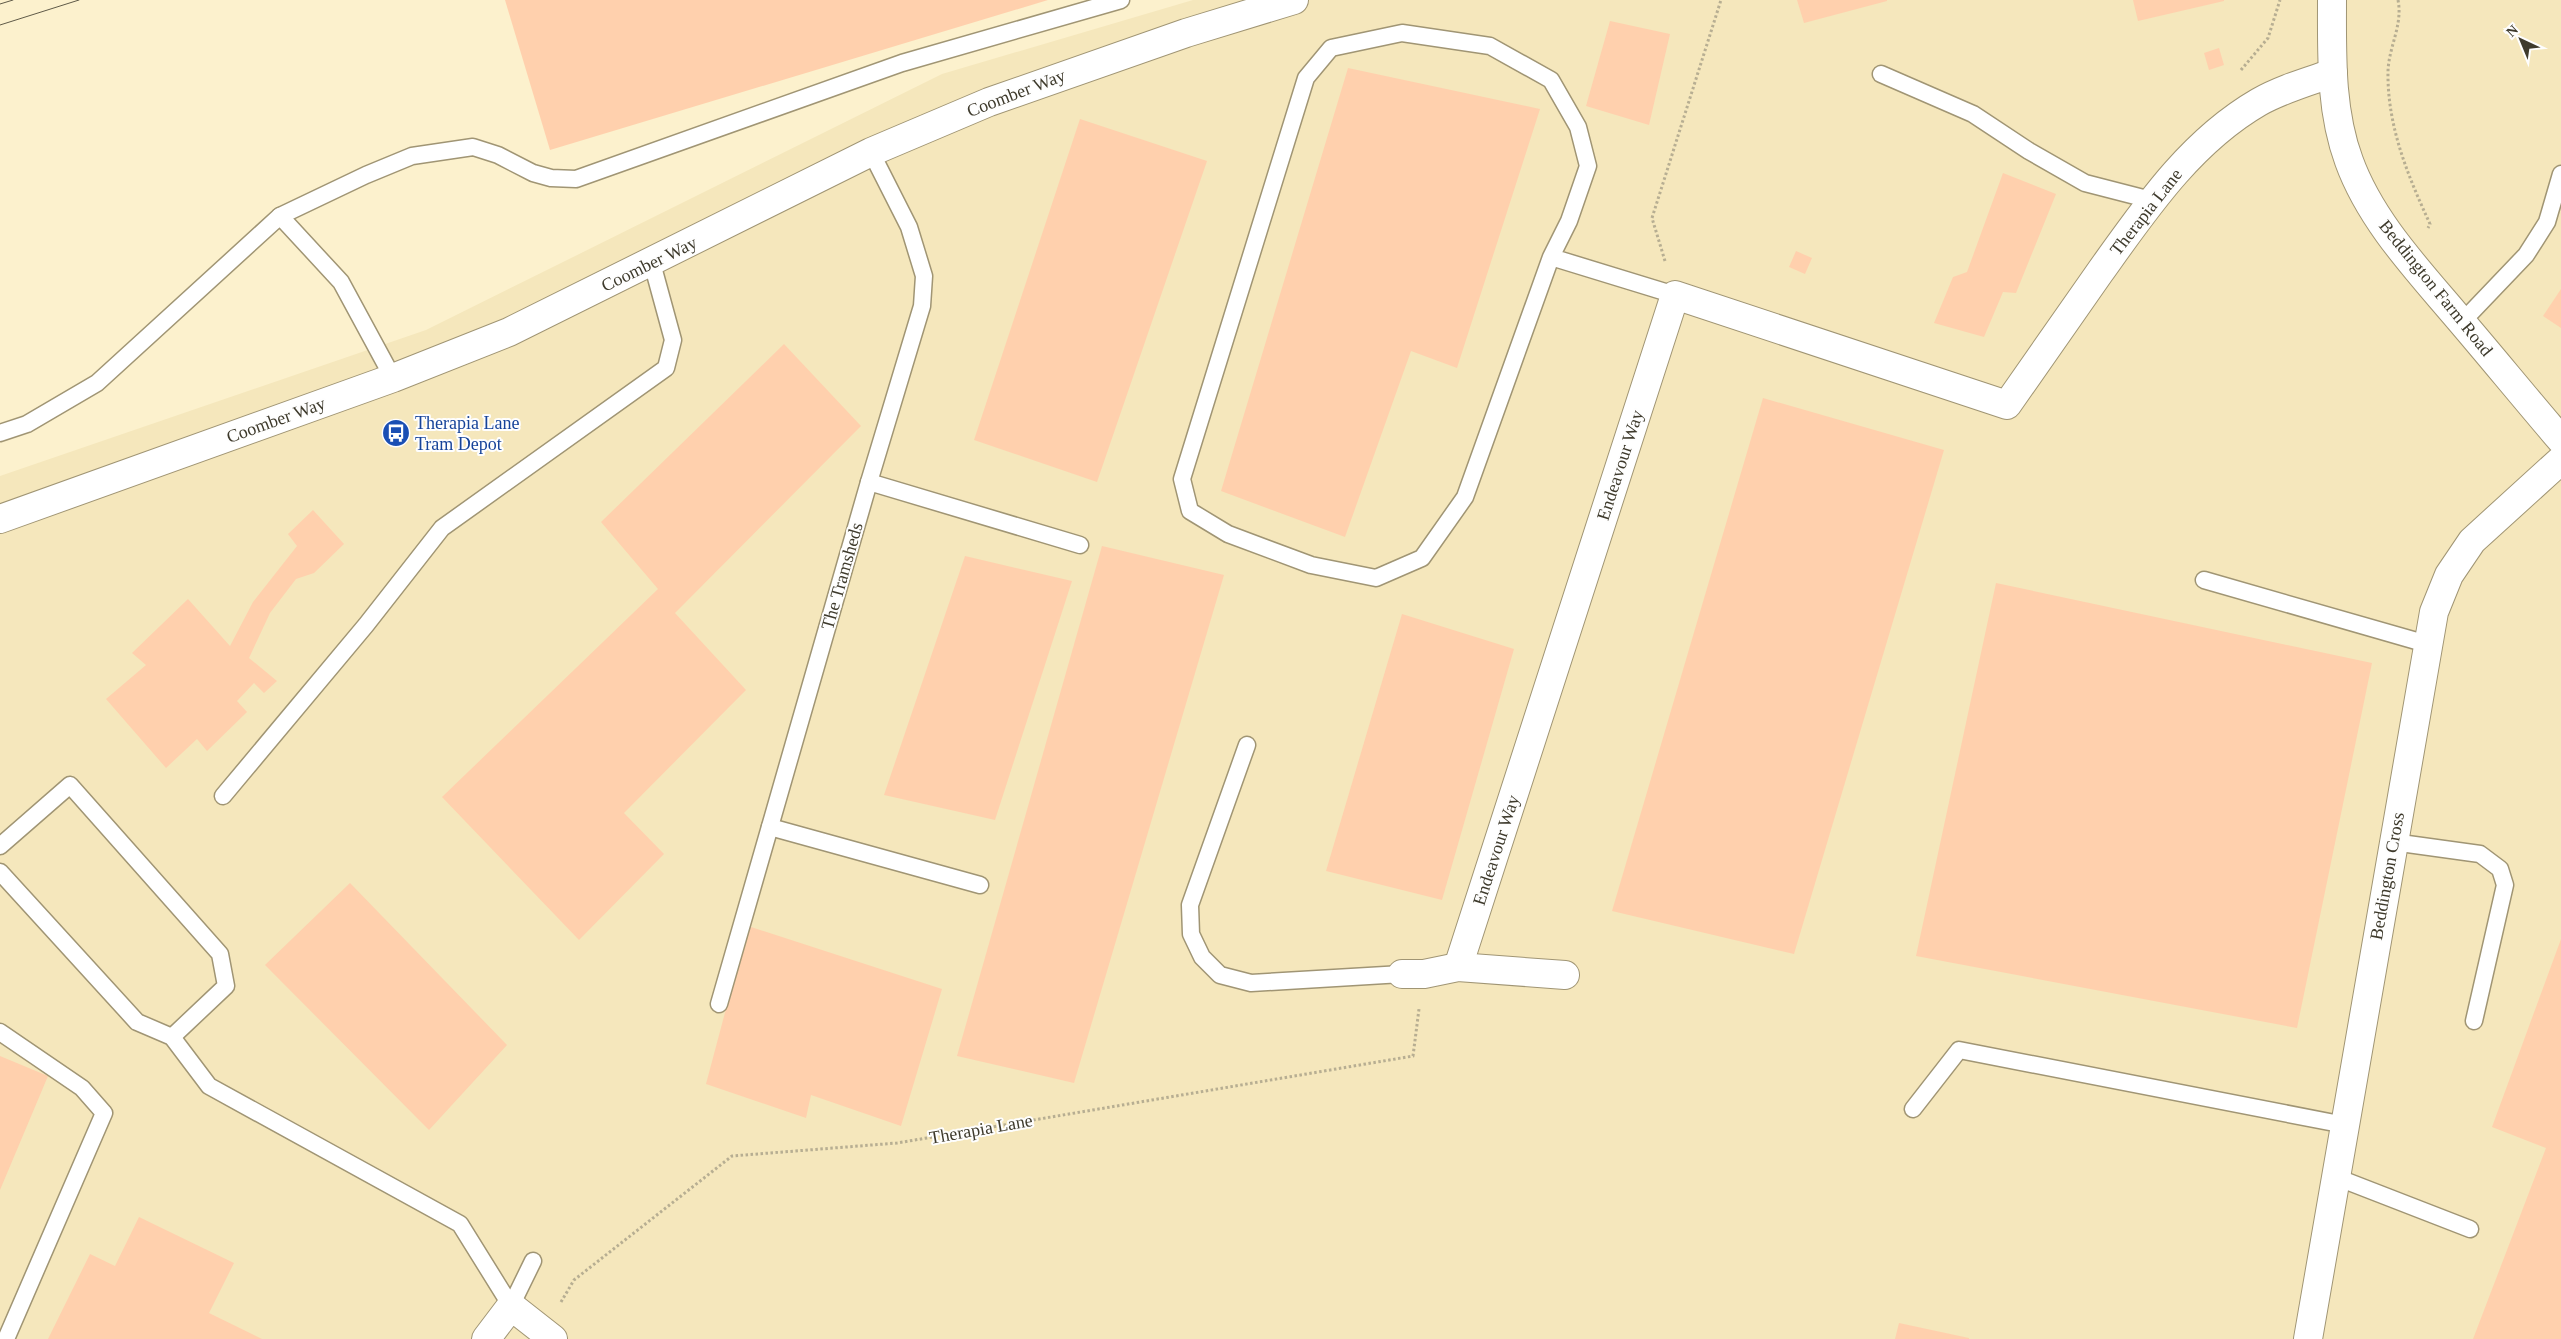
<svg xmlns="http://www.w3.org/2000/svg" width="2561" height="1339" font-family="Georgia,serif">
<rect width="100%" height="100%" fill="#fcf1cd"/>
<!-- built -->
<polygon fill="#f5e7bc" points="1193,0 2561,0 2561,1339 0,1339 0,476 426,330 942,74"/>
<!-- building -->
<g fill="#ffd0ad">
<polygon points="505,0 1048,0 550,150"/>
<polygon points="1797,0 1887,0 1887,1 1804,23"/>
<polygon points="2133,0 2224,0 2224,1 2138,21"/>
<polygon points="1610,21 1670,34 1649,125 1586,106"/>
<polygon points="2219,48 2224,65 2209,70 2204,53"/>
<polygon points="1348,68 1540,109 1457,368 1411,351 1345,537 1221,491"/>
<polygon points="1080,119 1207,161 1097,482 974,440"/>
<polygon points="2003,173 2056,194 2016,293 2003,292 1984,337 1934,323 1953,277 1967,272"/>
<polygon points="1796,251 1812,258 1805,274 1789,267"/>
<polygon points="2561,289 2561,328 2543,316"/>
<polygon points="784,344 861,426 675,613 746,690 624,813 664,854 579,940 442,797 658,589 601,522"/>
<polygon points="1763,398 1944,450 1794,954 1612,911"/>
<polygon points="313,510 344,544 314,573 296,579 270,613 249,658 277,681 264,693 254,683 237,701 247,712 207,751 197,739 166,768 106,699 146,665 132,653 188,599 230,646 253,602 297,546 288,534"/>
<polygon points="1102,546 1224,575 1074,1083 957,1056"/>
<polygon points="965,556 1072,581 995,820 884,795"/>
<polygon points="1996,583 2372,663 2297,1028 1916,956"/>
<polygon points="1402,614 1514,649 1442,900 1326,871"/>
<polygon points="350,883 507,1045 429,1130 265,965"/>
<polygon points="748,926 942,989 901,1126 811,1095 806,1118 706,1084"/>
<polygon points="2561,939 2561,1339 2473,1339 2546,1148 2492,1127"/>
<polygon points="0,1056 48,1076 0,1190"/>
<polygon points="139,1217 234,1263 209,1313 262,1339 48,1339 90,1254 115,1266"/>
<polygon points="1899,1323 1969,1338 1969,1339 1895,1339"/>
</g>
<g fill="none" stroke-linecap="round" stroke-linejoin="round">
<!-- lane casing -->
<g stroke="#a09574" stroke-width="19">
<g id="lane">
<polyline points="1881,74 1973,114 2029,151 2085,183 2151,200"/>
<polyline points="280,216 366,175 412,156 473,147 498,155 533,173 551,178 576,179 902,63 1121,0"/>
<polyline points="1551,257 1465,497 1422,558 1376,578 1311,565 1228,534 1190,511 1182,479 1306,78 1331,48 1402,33 1490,46 1551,80 1578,127 1588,166 1569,221 1551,257 1675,295"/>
<polyline points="2462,322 2526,255 2547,222 2561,174"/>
<polyline points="0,433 27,424 97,383 280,216 341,282 393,378"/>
<polyline points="869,482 1080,545"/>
<polyline points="2204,580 2427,644"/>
<polyline points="1247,745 1190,905 1191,934 1202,957 1220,975 1251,983 1402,974"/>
<polyline points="223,796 366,625 442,528 666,368 673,340 652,263"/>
<polyline points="770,827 980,885"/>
<polyline points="2393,842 2480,854 2500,869 2505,885 2474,1021"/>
<polyline points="0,846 70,785 220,954 226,986 172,1037"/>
<polyline points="0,872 137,1022 172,1037 209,1086 460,1224 511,1306"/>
<polyline points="719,1004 869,482 922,306 924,276 909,227 871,152"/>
<polyline points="0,1032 82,1088 104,1113 6,1339"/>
<polyline points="1913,1109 1959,1050 2345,1125"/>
<polyline points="2336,1177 2470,1229"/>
<polyline points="511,1306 533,1261"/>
</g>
</g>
<!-- street casing -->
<g stroke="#a09574" stroke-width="30">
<g id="street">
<path d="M 1458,967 L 1675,295 L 2007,405 C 2038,361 2069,317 2100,272 C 2145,209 2190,142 2259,102 C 2282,89 2307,82 2333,73"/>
<polyline points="1402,974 1424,974 1458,967 1565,975"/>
<polyline points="486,1339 511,1306 553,1339"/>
<polyline points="2308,1339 2434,612 2449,575 2472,541 2561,460"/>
</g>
</g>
<!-- secondary casing -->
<g stroke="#a09574" stroke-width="30">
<g id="secondary">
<path d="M 2332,0 C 2332,53 2330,110 2349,161 C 2370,219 2415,267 2454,313 C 2490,355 2525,398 2561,440"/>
<polyline points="0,519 393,378 509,332 871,152 989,102 1186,33 1294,0"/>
</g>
</g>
<!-- path -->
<g stroke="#b7ae92" stroke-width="3" stroke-dasharray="2.5 2.5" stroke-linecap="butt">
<path d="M 2398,0 C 2403,25 2389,46 2388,71 C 2387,126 2408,176 2430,224 L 2428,228"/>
<polyline points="2241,70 2268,38 2280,0"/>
<polyline points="1665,261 1652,218 1721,0"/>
<polyline points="561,1302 574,1280 732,1156 897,1143 1413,1056 1419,1009"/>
</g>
<!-- lane -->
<use href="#lane" stroke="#fff" stroke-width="16"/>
<!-- street -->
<use href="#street" stroke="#fff" stroke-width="28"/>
<!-- secondary -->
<use href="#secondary" stroke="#fff" stroke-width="28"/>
<!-- tram -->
<g stroke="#5f5a48" stroke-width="1">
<polyline points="0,4 13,0"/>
<polyline points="0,25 79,0"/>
</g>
</g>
<!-- icons -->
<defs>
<g id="bus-disc" transform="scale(1.4375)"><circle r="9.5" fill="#1a4fb4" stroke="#fefefe"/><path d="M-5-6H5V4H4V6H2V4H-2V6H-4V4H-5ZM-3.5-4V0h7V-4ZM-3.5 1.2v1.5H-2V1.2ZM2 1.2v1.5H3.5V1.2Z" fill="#fff"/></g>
</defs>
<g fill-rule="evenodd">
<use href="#bus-disc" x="396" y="433"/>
</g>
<g text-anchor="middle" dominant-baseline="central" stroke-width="4" stroke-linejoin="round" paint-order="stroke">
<!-- street labels -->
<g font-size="18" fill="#3e3a2c" stroke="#fefefe">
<text transform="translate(1016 93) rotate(-21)">Coomber Way</text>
<text transform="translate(2146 212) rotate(-52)">Therapia Lane</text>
<text transform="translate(649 264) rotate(-26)">Coomber Way</text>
<text transform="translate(2436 288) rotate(51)">Beddington Farm Road</text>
<text transform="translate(276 420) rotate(-20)">Coomber Way</text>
<text transform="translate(1620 465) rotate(-72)">Endeavour Way</text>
<text transform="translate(842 576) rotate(-74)">The Tramsheds</text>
<text transform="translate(1496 850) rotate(-72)">Endeavour Way</text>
<text transform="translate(2387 876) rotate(-80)">Beddington Cross</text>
<text transform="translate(981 1129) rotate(-10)">Therapia Lane</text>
</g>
<!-- transit labels -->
<g font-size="18" fill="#164399" stroke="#fefefe" text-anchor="start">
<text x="415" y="423">Therapia Lane<tspan x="415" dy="21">Tram Depot</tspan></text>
</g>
</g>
<!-- north arrow -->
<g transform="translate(2521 40) rotate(316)" stroke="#fefefe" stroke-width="4" paint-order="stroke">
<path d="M0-4L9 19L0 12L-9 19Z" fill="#3e3a2c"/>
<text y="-8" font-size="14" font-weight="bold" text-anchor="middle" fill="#3e3a2c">N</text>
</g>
</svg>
